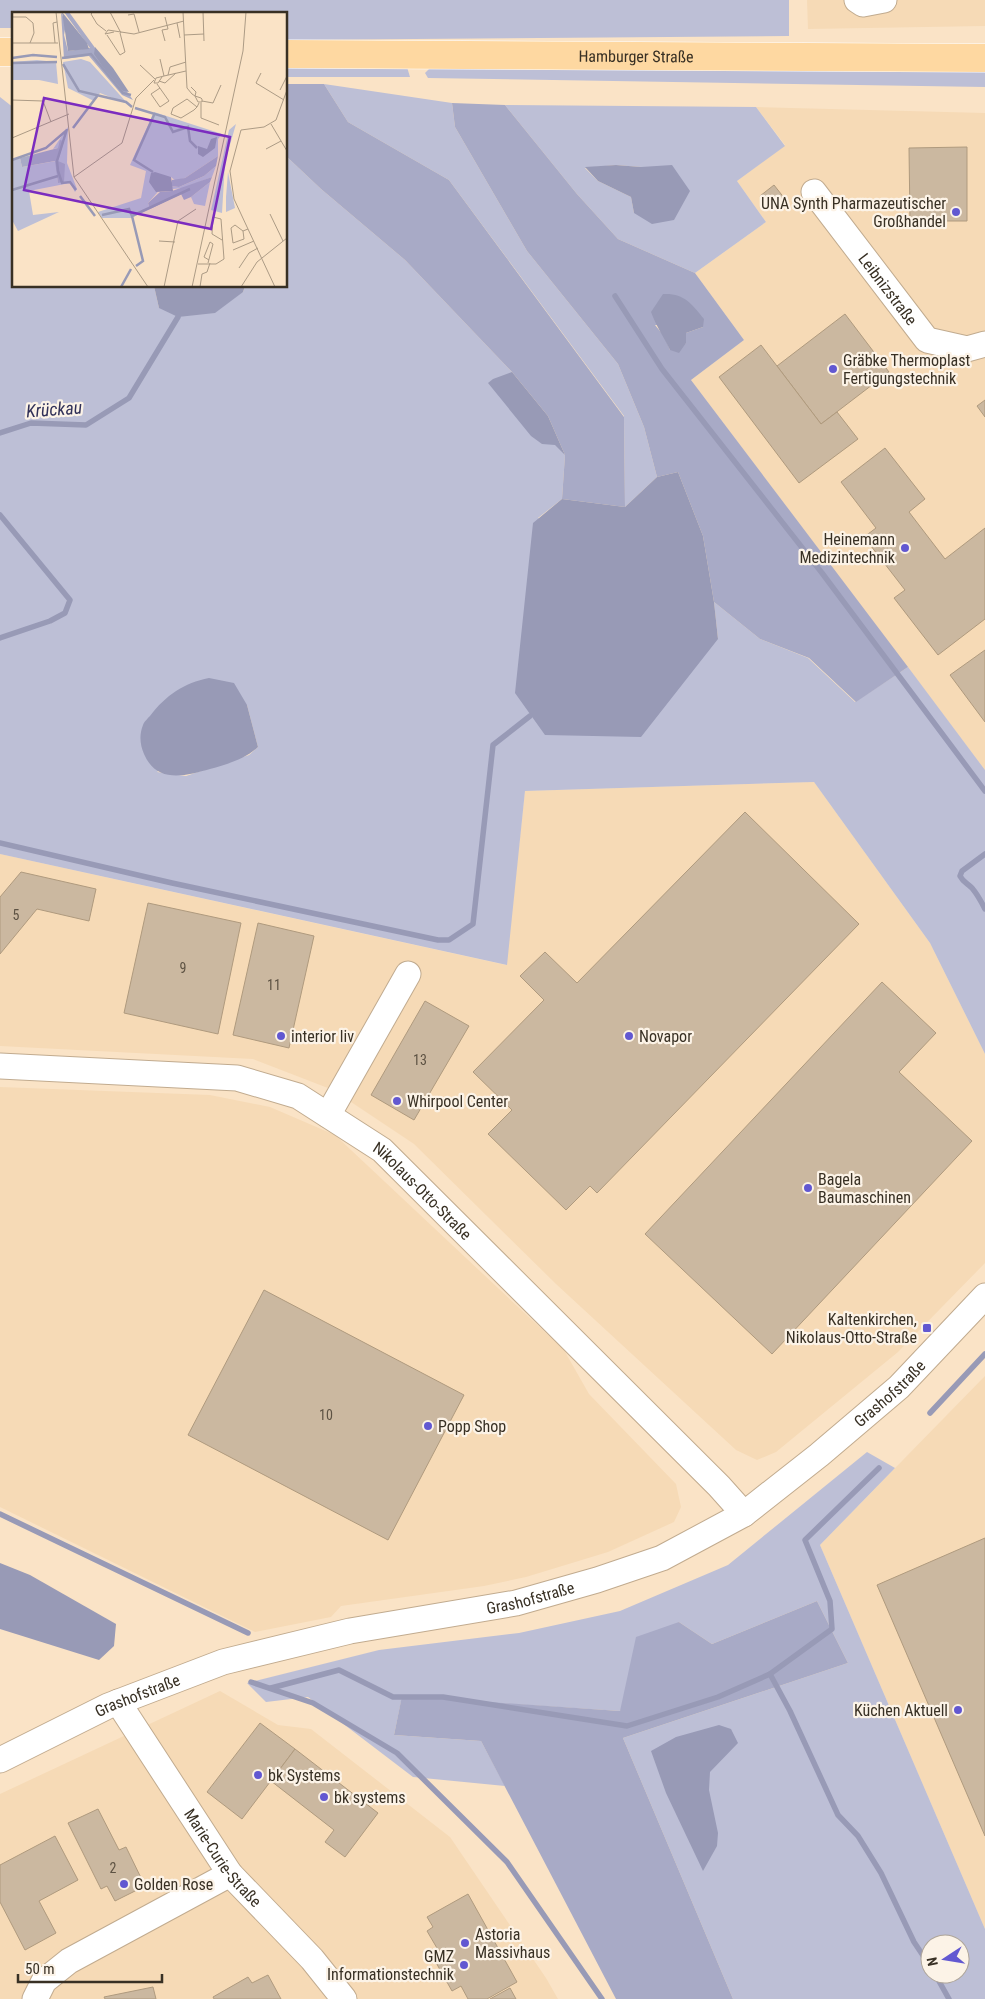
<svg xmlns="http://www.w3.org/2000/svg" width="985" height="1999" font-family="'Roboto Condensed',sans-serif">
<rect width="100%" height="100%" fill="#fae3c6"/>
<!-- built -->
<g fill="#f6dab6">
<polygon points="807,0 985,0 985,26 808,29"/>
<polygon points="756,107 985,113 985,770 691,380 744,340 695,273 766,222 737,181 785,145"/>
<polygon points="814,782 930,943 985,1054 985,1263 898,1352 776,1452 757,1460 736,1450 556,1284 414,1144 333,1090 253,1059 0,1046 0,854 506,965 525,791"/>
<polygon points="0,1087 210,1095 270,1107 335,1135 564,1350 589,1394 676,1484 681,1507 674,1522 608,1552 526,1577 484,1586 341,1606 331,1617 255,1632 0,1507"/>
<polygon points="985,1376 985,1929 820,1545"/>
<polygon points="220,1691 278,1725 311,1729 450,1837 546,1978 558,1999 0,1999 0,1794"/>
</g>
<!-- green -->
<g fill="#bdbfd6" fill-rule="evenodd">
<polygon points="0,0 789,0 789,36 286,40 286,14 14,14 14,28 0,28"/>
<polygon points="286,65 407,67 410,77 286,77"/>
<polygon points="431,67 985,71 985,87 428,78 425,73"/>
<polygon points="324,84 452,103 455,127 527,251 618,364 644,427 657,477 625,507 624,416 449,180 348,122"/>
<path d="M 0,97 L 14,108 L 14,286 L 154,286 L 159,308 L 243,292 L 245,286 L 286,286 L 286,156 L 321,189 L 405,260 L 512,372 L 565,455 L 562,499 L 538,518 L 718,639 L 714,602 L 760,639 L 808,658 L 855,702 L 908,667 L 985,770 L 985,1054 L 930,943 L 814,782 L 525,791 L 507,965 L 0,854 ZM 247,705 L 258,747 L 249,755 L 186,776 L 157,772 Z"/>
<path d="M 505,105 L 756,107 L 785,146 L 737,181 L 766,222 L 695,273 L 618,239 L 577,194 ZM 616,165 L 641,167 L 634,213 L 631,197 L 598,181 L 585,168 Z"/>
<path d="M 867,1452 L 895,1468 L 820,1545 L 985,1929 L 985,1999 L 733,1999 L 623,1738 L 848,1663 L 817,1601 L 712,1644 L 679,1622 L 620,1711 L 402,1697 L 394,1735 L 481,1741 L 505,1786 L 413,1777 L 308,1697 L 266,1702 L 247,1683 L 379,1650 L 519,1633 L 620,1611 L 728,1565 ZM 930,1944 L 960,1944 L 960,1974 L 930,1974 Z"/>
</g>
<!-- forest -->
<g fill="#a8aac6" fill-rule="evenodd">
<polygon points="286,84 324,84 348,122 449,180 624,417 625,507 562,499 565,455 548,416 512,372 405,260 321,189 286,156"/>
<path d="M 452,103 L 505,105 L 577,194 L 618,239 L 695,273 L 744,340 L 691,380 L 908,667 L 856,702 L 809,658 L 760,639 L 714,602 L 703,536 L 678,472 L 657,477 L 644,427 L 618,364 L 527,251 L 455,127 ZM 655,325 L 703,327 L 686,333 L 686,343 L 670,350 L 664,336 Z"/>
<polygon points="817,1601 848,1663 623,1738 733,1999 616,1999 481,1741 394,1735 402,1696 620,1711 636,1637 679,1622 712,1644"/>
</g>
<!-- water -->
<g fill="#989ab6">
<polygon points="616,165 641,167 672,165 690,191 674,220 652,224 634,213 631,197 598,181 585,167"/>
<polygon points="154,286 245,286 243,292 215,313 178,317 159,308"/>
<path d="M 663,294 C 684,293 691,303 704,319 L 703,327 L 686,333 L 686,343 L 679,353 L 670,350 C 664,337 656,326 651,312 Z"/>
<polygon points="512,372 548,416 565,455 555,445 542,444 531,436 488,383 493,379"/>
<polygon points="678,472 703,536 714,602 718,639 641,737 545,735 515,693 533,523 562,499 625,507 657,477"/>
<path d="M 209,678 L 234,683 L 247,705 L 258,747 C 245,759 228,764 210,769 C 185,776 157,784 144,754 C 140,745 139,735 143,725 C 144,722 148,718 150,716 C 166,695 184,683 209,678 Z"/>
<polygon points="0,1563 30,1575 116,1624 114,1646 99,1660 0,1629"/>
<polygon points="719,1725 731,1729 738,1743 710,1772 709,1790 718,1833 717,1846 703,1871 666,1793 651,1751 676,1737"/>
</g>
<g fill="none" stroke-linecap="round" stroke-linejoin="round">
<!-- stream -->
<g stroke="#989ab6" stroke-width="5.5">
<polyline points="615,296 662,369 822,573 985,791"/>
<polyline points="0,433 31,423 86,425 129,398 178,317"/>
<polyline points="0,515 70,600 65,613 50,621 0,638"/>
<polyline points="0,843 172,883 438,940 449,940 473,924 493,745 530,716"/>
<path d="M 985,854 L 962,871 L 960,876 C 963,882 967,883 972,888 C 977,894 981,901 985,909"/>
<polyline points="930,1413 985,1354"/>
<polyline points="0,1514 248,1633"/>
<polyline points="770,1674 790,1711 838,1815 858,1836 881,1873 914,1942 930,1966"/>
<polyline points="251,1682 313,1703 397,1753 507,1862 602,1999"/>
<polyline points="271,1688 339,1670 393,1697 443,1697 627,1726 718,1697 770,1674 832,1629 830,1601 805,1540 879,1468"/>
<polyline points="935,1974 949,1999"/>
</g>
</g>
<!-- building -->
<g fill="#cbb8a0" stroke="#af9a7e">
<polygon points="967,147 967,221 910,221 909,148"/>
<polygon points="774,185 785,199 771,209 760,196"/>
<polygon points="845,314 889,372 821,424 777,366"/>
<polygon points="761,345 821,424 837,412 858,439 799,483 719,377"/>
<polygon points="985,400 985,417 977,406"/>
<polygon points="885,448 925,499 909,512 945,559 985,528 985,619 938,655 894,598 905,590 864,537 876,528 841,482"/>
<polygon points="985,650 985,722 950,675"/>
<polygon points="745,812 859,924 597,1193 590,1186 566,1210 488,1134 512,1110 473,1072 544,1000 520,976 545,952 577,983"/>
<polygon points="21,872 96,889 89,921 37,909 0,954 0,897"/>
<polygon points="148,903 241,923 218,1034 124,1013"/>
<polygon points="258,923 314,936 289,1048 233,1035"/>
<polygon points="882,982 936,1033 899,1072 972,1141 772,1354 645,1234"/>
<polygon points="425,1001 469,1026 414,1120 371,1095"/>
<polygon points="264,1290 464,1395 388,1540 188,1435"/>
<polygon points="985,1538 985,1836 877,1585"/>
<polygon points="260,1723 295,1749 242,1819 207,1792"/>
<polygon points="295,1749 378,1813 345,1857 325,1842 334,1830 271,1781"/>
<polygon points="98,1809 119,1850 126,1847 145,1886 115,1901 107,1886 101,1889 68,1823"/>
<polygon points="55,1836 78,1880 39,1901 56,1933 25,1950 0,1902 0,1865"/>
<polygon points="468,1894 517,1982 487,1999 468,1999 461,1986 452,1991 434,1959 441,1955 427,1931 433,1927 427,1917"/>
<polygon points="268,1975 281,1999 214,1999 213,1997 248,1977 252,1983"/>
<polygon points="153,1987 156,1999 105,1999 104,1997"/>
<polygon points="510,1988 516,1999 490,1999"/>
</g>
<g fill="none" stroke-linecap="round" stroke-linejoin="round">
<!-- minor casing -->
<g stroke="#c1ab8f" stroke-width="27">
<g id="minor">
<polyline points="857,0 863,4 884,0"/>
<path id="s1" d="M 814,192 L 927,340 L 967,349 L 985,344"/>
<path id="s2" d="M 0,1066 L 237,1078 L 298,1096 L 382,1150 L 719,1486 L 744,1514"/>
<polyline points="328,1115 408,974"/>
<path id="s3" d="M 118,1702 L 230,1874 L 312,1959 L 344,1999"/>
<path id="s4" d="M 0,1760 L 108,1706 L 223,1662 L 350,1631 L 516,1603 L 597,1580 L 662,1558 L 744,1514 L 819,1455 L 899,1387 L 985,1296"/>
<polyline points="35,1999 44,1981 69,1961 230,1874"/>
</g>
</g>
<!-- major casing -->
<g stroke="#fff" stroke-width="29">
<g id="major">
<polyline points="0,52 14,52"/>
<path id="s5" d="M 286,54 L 985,58"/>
</g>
</g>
<!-- minor -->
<use href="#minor" stroke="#fff" stroke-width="25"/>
<!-- major -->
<use href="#major" stroke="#fed8a1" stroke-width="28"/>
</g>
<!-- markers -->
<g fill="#6258d1" stroke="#fcf3e7" stroke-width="2">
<circle cx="956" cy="212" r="5"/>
<circle cx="833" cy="369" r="5"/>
<circle cx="905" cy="548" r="5"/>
<circle cx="281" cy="1036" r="5"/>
<circle cx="629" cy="1036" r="5"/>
<circle cx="397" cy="1101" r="5"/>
<circle cx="808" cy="1188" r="5"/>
<rect x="922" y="1323" width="10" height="10" rx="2.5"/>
<circle cx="428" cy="1426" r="5"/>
<circle cx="958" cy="1710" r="5"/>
<circle cx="258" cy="1775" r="5"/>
<circle cx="324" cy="1797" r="5"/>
<circle cx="124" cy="1884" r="5"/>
<circle cx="465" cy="1943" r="5"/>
<circle cx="464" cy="1965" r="5"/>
</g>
<g text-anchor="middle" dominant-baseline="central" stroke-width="4.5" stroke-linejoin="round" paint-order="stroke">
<!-- number labels -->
<g font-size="14" fill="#5d5243">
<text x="16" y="915">5</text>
<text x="183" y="968">9</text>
<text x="274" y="985">11</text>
<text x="420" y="1060">13</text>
<text x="326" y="1415">10</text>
<text x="113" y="1868">2</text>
</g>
<!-- street labels -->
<g font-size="16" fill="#383024" stroke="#fcf3e7">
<text stroke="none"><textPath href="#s5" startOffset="350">Hamburger Straße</textPath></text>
<text stroke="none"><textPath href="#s1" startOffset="122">Leibnizstraße</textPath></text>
<text stroke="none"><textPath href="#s2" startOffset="458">Nikolaus-Otto-Straße</textPath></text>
<text stroke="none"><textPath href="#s4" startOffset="978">Grashofstraße</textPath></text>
<text stroke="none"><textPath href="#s4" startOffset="558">Grashofstraße</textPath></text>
<text stroke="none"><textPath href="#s4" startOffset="152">Grashofstraße</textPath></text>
<text stroke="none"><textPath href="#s3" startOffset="188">Marie-Curie-Straße</textPath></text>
</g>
<!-- poi labels -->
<g font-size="16" fill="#383024" stroke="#fcf3e7" text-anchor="start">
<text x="946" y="203" text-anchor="end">UNA Synth Pharmazeutischer<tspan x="946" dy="18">Großhandel</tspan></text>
<text x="843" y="360">Gräbke Thermoplast<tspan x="843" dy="18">Fertigungstechnik</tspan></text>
<text x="895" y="539" text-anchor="end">Heinemann<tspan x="895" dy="18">Medizintechnik</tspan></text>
<text x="291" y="1036">interior liv</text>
<text x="639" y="1036">Novapor</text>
<text x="407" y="1101">Whirpool Center</text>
<text x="818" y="1179">Bagela<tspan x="818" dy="18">Baumaschinen</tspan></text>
<text x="917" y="1319" text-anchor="end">Kaltenkirchen,<tspan x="917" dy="18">Nikolaus-Otto-Straße</tspan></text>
<text x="438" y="1426">Popp Shop</text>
<text x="948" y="1710" text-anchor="end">Küchen Aktuell</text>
<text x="268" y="1775">bk Systems</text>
<text x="334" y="1797">bk systems</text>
<text x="134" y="1884">Golden Rose</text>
<text x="475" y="1934">Astoria<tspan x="475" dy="18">Massivhaus</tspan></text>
<text x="454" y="1956" text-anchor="end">GMZ<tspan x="454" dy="18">Informationstechnik</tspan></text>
</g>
<!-- water labels -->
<g font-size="18" font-style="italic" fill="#303058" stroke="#fcf3e7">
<text transform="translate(54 409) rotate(-4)">Krückau</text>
</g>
</g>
<!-- overview -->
<g transform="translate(12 12)">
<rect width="275" height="275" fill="#fae3c6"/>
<path d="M 69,47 L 78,50 L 116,92 L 88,81 L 82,89 L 56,76 L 51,50 ZM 25,48 L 44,50 L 46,72 L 27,68 L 0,68 L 0,50 ZM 142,100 L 210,122 L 206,127 L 206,144 L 173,166 L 164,169 L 159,165 L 136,191 L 138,197 L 119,206 L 90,206 L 86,200 L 129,186 L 134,159 L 118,153 ZM 224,112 L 213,150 L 210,201 L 199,198 L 217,118 ZM 56,115 L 55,151 L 65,177 L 63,180 L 58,171 L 17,179 L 21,203 L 47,200 L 6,219 L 0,208 L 0,149 L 8,146 L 10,155 L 44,149 L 46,171 L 46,136 L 41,137 ZM 204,154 L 200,165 L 172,176 L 161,177 L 158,174 L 167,175 L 192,164 ZM 216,160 L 223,196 L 214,200 L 214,185 ZM 198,170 L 193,194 L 182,192 L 179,185 Z" fill="#bdbfd6"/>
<path d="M 49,0 L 54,12 L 52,23 L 56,39 L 78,36 L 52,0 L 57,0 L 121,88 L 110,83 L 77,44 L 52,47 ZM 48,128 L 52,129 L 46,149 L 53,152 L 52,170 L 46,171 L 43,149 L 10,155 L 8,146 L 46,136 ZM 206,144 L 204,154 L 192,164 L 167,175 L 158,174 L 160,168 L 173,166 ZM 200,165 L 198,170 L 179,185 L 172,188 L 169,182 L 138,197 L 136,191 L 148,180 L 160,179 Z" fill="#a8aac6"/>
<path d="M 50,0 L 75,31 L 77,37 L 56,39 ZM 83,35 L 101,56 L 117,80 L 111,79 L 91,55 L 82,42 ZM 205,125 L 203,136 L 191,145 L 186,142 L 186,134 L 195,137 L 199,127 ZM 143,160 L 159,165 L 161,179 L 144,180 L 137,170 L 139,161 Z" fill="#989ab6"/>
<path fill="none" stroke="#989ab6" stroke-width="2.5" d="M 0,46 L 21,43 L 45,45M 50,46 L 79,42 L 111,81 L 119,83M 0,51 L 45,50M 51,52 L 67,79 L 114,90 L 120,95M 123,96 L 153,105 L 161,120 L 176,115 L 178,129 L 185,136M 61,116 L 86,83M 55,117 L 45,149 L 46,159 L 50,171 L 58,170 L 64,178M 0,148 L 34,136 L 55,118M 141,160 L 122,148 L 142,103M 0,178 L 46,164M 68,184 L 83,204M 90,203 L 117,197 L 120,204 L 178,177M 120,204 L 131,249 L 124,254M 109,275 L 119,257"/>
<path fill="none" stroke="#ac9b85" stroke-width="1" d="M 44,0 L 62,165 L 136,275M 81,0 L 79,2 L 85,12 L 94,19M 98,0 L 109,21M 171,0 L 175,76 L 180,82 L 183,84 L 189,86 L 190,87 L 190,90 L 186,90 L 183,84 L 184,80 L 179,75M 191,0 L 192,29M 116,3 L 122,2 L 127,20M 0,5 L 14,5 L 21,11 L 22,21 L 18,31M 153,5 L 156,17 L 150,18 L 153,29M 165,11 L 168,26M 102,20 L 93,22 L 96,18 L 122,22 L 172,9M 95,23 L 108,43 L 113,40 L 108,21M 172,23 L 192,22M 0,31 L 46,31M 43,31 L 41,11 L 45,10M 148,47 L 152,64M 128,53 L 143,67M 249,61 L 244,71 L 272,88M 156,63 L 158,55 L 174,50M 150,65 L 146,71 L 142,71 L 144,66 L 152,64 L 174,59M 147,69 L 153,71 L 164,61M 145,72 L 157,89 L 148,95 L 139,82 L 148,76M 268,78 L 275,64M 0,88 L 31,89 L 39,110M 190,89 L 201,91 L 209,73M 189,91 L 189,106 L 207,113M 185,95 L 175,87 L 161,96 L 159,102 L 169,106 L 182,98 L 185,95 L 187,91M 259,112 L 275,139M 0,126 L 57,102M 254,137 L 269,129M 62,165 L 110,131 L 124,86 L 142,68M 258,202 L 271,229M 231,219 L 232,227 L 221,231 L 219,216 L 223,213 L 231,219 L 236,217M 147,229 L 163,230M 221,238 L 242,229M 196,251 L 201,232 L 198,230 L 192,245 L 197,248M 186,252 L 204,252 L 212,247 L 209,207 L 201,205 L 200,222 L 210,228M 227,256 L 237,241 L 246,236M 152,275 L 166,209 L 184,197M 180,275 L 231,39 L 234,0M 188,275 L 190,262 L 195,260 L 198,251M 229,275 L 245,250 L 275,226M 263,275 L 222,187 L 218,159 L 229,118 L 252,115 L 264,108 L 275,78"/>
<path fill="#7b2cbf" fill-opacity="0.15" stroke="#7b2cbf" stroke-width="2.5" d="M 32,86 L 218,125 L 199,217 L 12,178 Z"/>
<rect width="275" height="275" fill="none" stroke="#383024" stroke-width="2.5"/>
</g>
<!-- north arrow -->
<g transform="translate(945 1959) rotate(258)"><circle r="24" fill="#fcf3e7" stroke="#aea599"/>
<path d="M0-4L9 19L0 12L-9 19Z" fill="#6258d1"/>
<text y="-8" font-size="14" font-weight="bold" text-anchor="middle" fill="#383024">N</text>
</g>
<!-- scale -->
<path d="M18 1974v8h144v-8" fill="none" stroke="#383024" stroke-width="2.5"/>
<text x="25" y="1974" font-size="15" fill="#383024" stroke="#fcf3e7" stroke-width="4" paint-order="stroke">50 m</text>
</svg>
